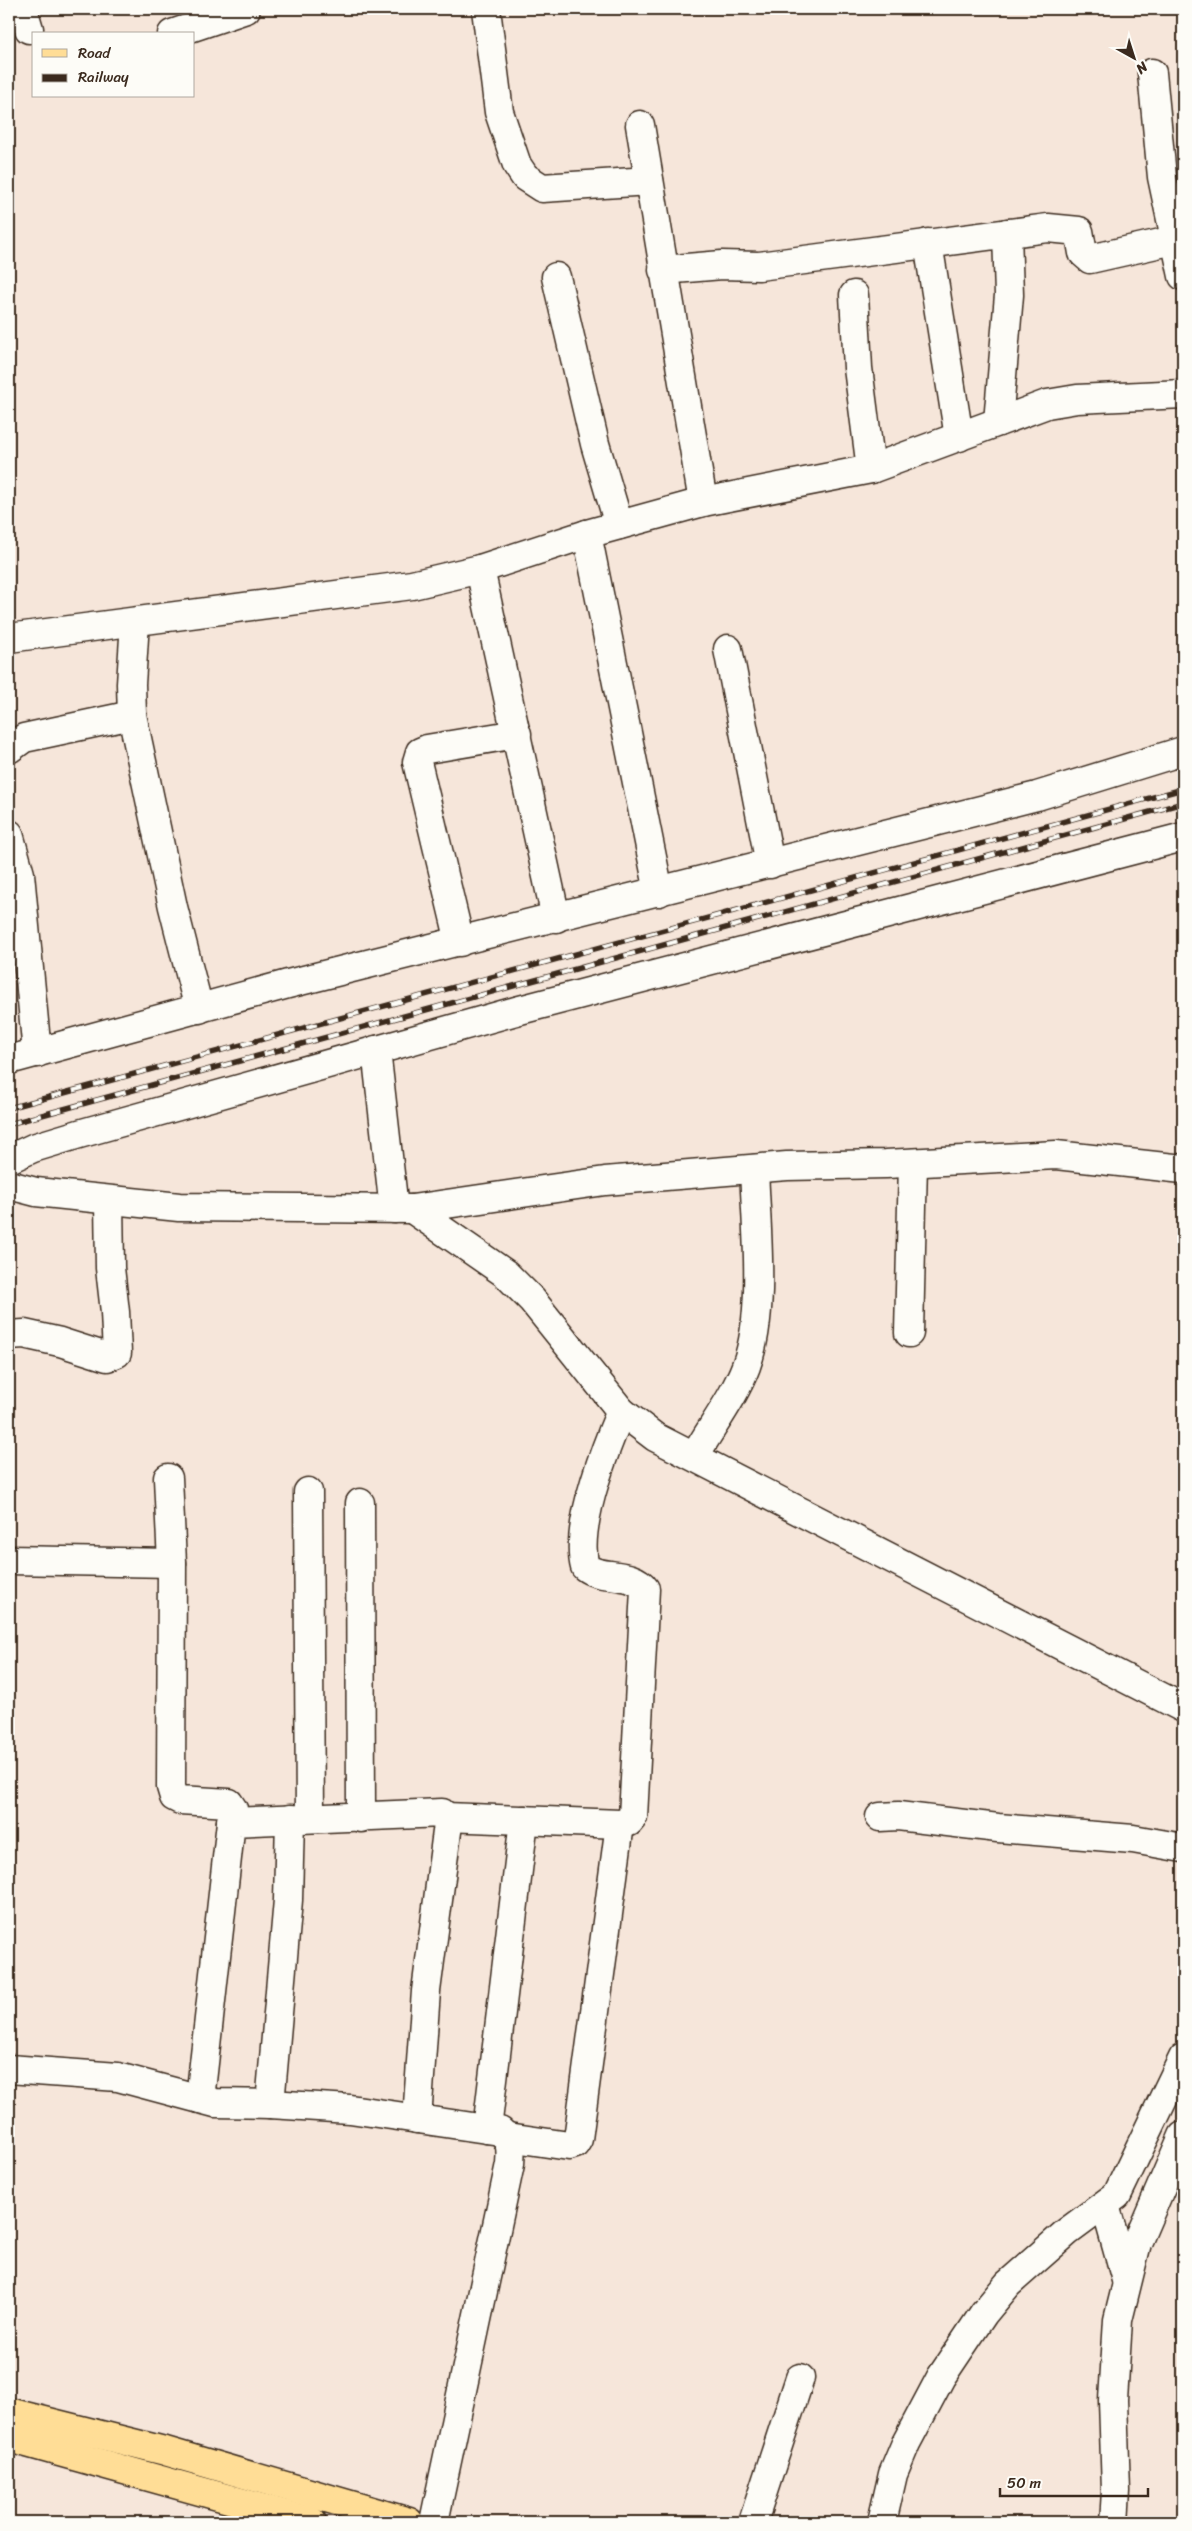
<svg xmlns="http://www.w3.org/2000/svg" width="1192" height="2531" font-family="Sriracha,sans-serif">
<rect width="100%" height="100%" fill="#f6e6da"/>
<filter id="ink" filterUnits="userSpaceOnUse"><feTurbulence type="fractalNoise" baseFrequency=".02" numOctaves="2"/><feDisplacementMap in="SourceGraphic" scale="10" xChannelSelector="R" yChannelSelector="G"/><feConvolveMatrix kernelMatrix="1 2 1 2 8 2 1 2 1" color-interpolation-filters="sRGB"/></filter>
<g filter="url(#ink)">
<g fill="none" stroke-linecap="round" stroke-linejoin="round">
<!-- minor casing -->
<g stroke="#3b2a1e" stroke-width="31">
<g id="minor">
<polyline points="23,9 29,29"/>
<polyline points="486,9 499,112 517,165 525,177 542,188 649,181"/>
<polyline points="172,34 246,9"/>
<polyline points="1152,73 1162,177 1183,276"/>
<polyline points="640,125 703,502"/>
<polyline points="928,243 959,437"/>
<polyline points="663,270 722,265 759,266 1048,228 1079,231 1083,253 1090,259 1183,238"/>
<polyline points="556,277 595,444 619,525"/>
<polyline points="854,295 858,368 871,469"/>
<polyline points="998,422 1009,295 1007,233"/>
<polyline points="587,534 659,892"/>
<polyline points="480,569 556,918"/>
<polyline points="135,622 131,684 132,715 173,907 199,1009"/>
<polyline points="9,638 412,585 480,569 587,534 703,502 871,469 1047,404 1077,399 1183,394"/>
<polyline points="728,649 770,864"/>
<polyline points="9,749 24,738 132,715"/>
<polyline points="9,834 20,874 37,1053"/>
<polyline points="460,942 417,762 420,752 427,749 517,734"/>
<polyline points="376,1050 394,1209"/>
<polyline points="9,1060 288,984 1037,796 1183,751"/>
<polyline points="9,1159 33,1148 79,1134 516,1011 1183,837"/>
<polyline points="9,1185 36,1192 179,1207 412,1209 605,1181 787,1166 886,1164 1056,1155 1183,1169"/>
<polyline points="412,1209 506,1274 532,1300 621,1411 655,1437 1183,1708"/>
<polyline points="909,1333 913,1163"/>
<polyline points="9,1335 24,1334 60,1342 107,1357 117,1353 115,1312 110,1268 109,1201"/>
<path d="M 695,1456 C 711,1427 734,1398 746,1366 C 766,1312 756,1227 754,1169"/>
<polyline points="168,1478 172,1563 171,1787 174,1797 180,1800 229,1803 233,1809 231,1822"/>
<polyline points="308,1492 310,1818"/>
<polyline points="360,1503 361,1818"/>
<polyline points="9,1560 172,1563"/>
<path d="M 446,1817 L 620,1824 L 629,1822 L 633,1817 L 645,1589 C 632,1570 601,1580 585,1567 C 574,1527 605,1449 621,1411"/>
<polyline points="880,1817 898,1816 998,1828 1133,1839 1183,1848"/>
<path d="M 9,2069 L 118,2077 L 215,2103 L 270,2104 L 350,2109 L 500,2131 C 512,2141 511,2150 510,2164 L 434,2522"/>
<polyline points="200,2099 231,1822 442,1813 448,1824 426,1991 417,2119"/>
<polyline points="270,2104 288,1900 290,1819"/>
<polyline points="487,2129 524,1820"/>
<polyline points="508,2137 569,2146 575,2144 578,2139 620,1824"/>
<polyline points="1105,2205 1126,2280"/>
<polyline points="753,2522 800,2378"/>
<polyline points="882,2522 893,2474 906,2443 941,2377 984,2313 1008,2284 1067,2232 1117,2195 1183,2058"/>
<polyline points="1114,2522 1116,2491 1113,2400 1118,2320 1137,2243 1183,2136"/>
</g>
</g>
<!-- major casing -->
<g stroke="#3b2a1e" stroke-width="31">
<g id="major">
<polyline points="9,2412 165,2451 409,2522"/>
<polyline points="9,2438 312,2522"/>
</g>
</g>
<!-- minor -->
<use href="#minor" stroke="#fdfcf7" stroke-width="28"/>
<!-- major -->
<use href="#major" stroke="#ffdd96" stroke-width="28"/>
<!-- rail casing -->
<g stroke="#3b2a1e" stroke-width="5.5">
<g id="rail">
<polyline points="9,1108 1183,789"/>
<polyline points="9,1124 1183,803"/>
</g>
</g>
<!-- rail -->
<use href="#rail" stroke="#fdfcf7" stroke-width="4" stroke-dasharray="11" stroke-linecap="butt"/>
</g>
</g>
<!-- margin -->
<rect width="1192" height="2531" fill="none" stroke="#fdfcf7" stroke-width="30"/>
<rect x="15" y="15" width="1162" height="2501" fill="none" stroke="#3b2a1e" stroke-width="2" filter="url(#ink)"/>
<!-- legend -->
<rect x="32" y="32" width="162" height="65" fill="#fdfcf7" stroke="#afa8a0"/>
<rect x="42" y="49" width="25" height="8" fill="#ffdd96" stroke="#afa8a0"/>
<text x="78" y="58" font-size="15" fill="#3b2a1e">Road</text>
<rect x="42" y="74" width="25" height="8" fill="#3b2a1e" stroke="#afa8a0"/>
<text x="78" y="82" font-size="15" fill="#3b2a1e">Railway</text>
<!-- north arrow -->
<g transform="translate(1134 58) rotate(141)" stroke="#fdfcf7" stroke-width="4" paint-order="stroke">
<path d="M0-4L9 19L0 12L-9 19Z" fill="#3b2a1e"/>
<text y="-8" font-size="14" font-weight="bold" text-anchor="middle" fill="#3b2a1e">N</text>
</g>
<!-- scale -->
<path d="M1000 2488v8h148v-8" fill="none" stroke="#3b2a1e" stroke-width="2.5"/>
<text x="1007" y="2488" font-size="15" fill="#3b2a1e" stroke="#fdfcf7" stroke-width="4" paint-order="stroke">50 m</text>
</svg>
